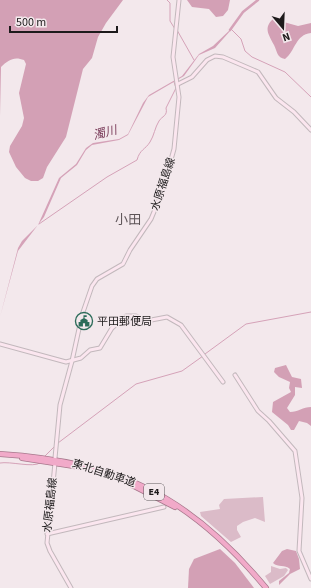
<svg xmlns="http://www.w3.org/2000/svg" width="311" height="588" font-family="'Source Sans 3','Noto Sans JP',sans-serif">
<rect width="100%" height="100%" fill="#f3e8ec"/>
<!-- green -->
<g fill="#dbbbc8">
<polygon points="263,497 265,522 255,518 243,522 237,526 237,530 241,537 231,542 201,516 200,512 220,509 219,505 224,499"/>
<polygon points="271,566 280,569 286,568 288,570 284,576 270,584 265,576 271,572"/>
</g>
<!-- forest -->
<g fill="#d3a0b5">
<path d="M 0,0 L 123,0 L 106,23 L 98,37 L 92,58 L 83,69 L 66,137 L 47,167 L 43,178 L 38,181 L 31,181 L 25,178 L 16,167 L 9,152 L 10,146 L 22,126 L 24,118 L 19,93 L 26,64 L 24,60 C 14,56 8,60 1,67 L 0,116 Z"/>
<polygon points="187,0 230,0 228,10 223,16 216,17 209,9 192,7"/>
<path d="M 273,19 L 298,26 L 311,23 L 311,33 C 295,35 296,50 285,59 C 277,58 277,51 274,45 C 269,35 263,28 273,19 Z"/>
<path d="M 286,365 L 292,377 L 301,379 L 302,388 L 295,387 L 295,395 L 287,408 L 290,412 C 298,412 303,407 311,407 L 311,426 L 307,423 L 299,421 L 294,430 L 291,430 L 288,425 L 272,412 L 273,402 L 291,392 L 289,388 L 290,382 L 279,377 L 274,372 L 275,368 Z"/>
<polygon points="220,549 235,563 254,588 188,588 189,569 194,559"/>
<path d="M 287,549 L 296,551 L 299,559 L 300,569 L 290,574 L 279,585 L 279,581 L 289,573 L 290,569 C 285,564 278,568 273,563 L 282,551 Z"/>
</g>
<!-- water -->
<polygon fill="#d5a2b8" points="232,28 231,30 215,48 199,55 184,76 148,97 128,135 119,140 92,145 86,150 77,165 61,178 44,217 18,251 0,317 18,248 22,241 38,225 59,178 76,164 86,148 93,143 119,139 128,134 143,103 149,95 182,76 199,54 213,46"/>
<g fill="none" stroke-linecap="round" stroke-linejoin="round">
<!-- stream -->
<g stroke="#d5a2b8" stroke-width="1">
<polyline points="167,0 170,3 170,21 175,29"/>
<polyline points="231,29 241,39 245,51 252,57 285,72 311,97"/>
<polyline points="177,30 194,60"/>
<path d="M 39,224 L 107,177 L 137,160 C 140,149 145,150 150,142 C 154,136 155,127 159,121 C 162,116 168,116 166,108 L 176,88 L 174,82"/>
<polyline points="205,354 246,324 311,312"/>
<polyline points="58,443 136,384 182,371 203,356"/>
<polyline points="44,457 56,445"/>
<path d="M 0,463 C 10,461 33,468 40,463"/>
</g>
<!-- river -->
<polyline stroke="#d5a2b8" stroke-width="2.5" points="230,30 243,12 258,0"/>
<!-- secondary casing -->
<g stroke="#c2b8bc" stroke-width="5">
<g id="secondary">
<polyline points="178,84 192,77 207,60 215,56 223,57 258,72 276,98 294,112 311,130"/>
<polyline points="0,344 66,362 81,358 90,350 100,348 112,328 126,316 136,316 146,321 167,317 181,325 223,382"/>
<polyline points="235,375 258,411 269,421 295,451 302,498 299,551 311,579"/>
<polyline points="55,458 60,405 72,361 82,315 92,286 97,279 123,264 130,250 151,219 161,195 174,149 179,97 173,57 179,0"/>
<polyline points="55,463 47,543 50,551 71,588"/>
<polyline points="47,534 164,507"/>
</g>
</g>
<!-- highway casing -->
<g stroke="#a7788c" stroke-width="6">
<g id="highway">
<path d="M 0,454 C 119,462 189,495 266,588"/>
<polyline points="22,458 80,467"/>
<polyline points="132,485 175,507"/>
</g>
</g>
<!-- secondary -->
<use href="#secondary" stroke="#fbe6ef" stroke-width="3"/>
<!-- highway -->
<use href="#highway" stroke="#f1aac9" stroke-width="4.5"/>
</g>
<!-- icons -->
<defs>
<g id="civic-ring" transform="scale(0.9)"><circle r="9.5" fill="#f3e8ec" stroke="#2d6c5a" stroke-width="1.5"/><path d="M-.6-6.5H3V-4.5H.6V-3L4-1V1h2V6H-6V1h2V-1L-.6-3ZM-1.2 2.5V6h2.4V2.5Z" fill="#2d6c5a"/></g>
</defs>
<g fill-rule="evenodd">
<use href="#civic-ring" x="84" y="321"/>
</g>
<g text-anchor="middle" dominant-baseline="central" stroke-width="3" stroke-linejoin="round" paint-order="stroke">
<!-- shield labels -->
<rect fill="#f3e8ec" stroke="#5d585a" stroke-width="1" x="144" y="484" width="20" height="16" rx="3"/>
<g font-size="10" font-weight="bold" fill="#1d1a1b">
<text x="154" y="492">E4</text>
</g>
<!-- street labels -->
<g font-size="11" fill="#1d1a1b" stroke="#f3e8ec">
<text transform="translate(163 184) rotate(-72)">水原福島線</text>
<text transform="translate(104 473) rotate(18)">東北自動車道</text>
<text transform="translate(50 505) rotate(-84)">水原福島線</text>
</g>
<!-- poi labels -->
<g font-size="11" fill="#1d1a1b" stroke="#f3e8ec" text-anchor="start">
<text x="97" y="321">平田郵便局</text>
</g>
<!-- water labels -->
<g font-size="12" font-style="italic" fill="#783957" stroke="#f3e8ec">
<text transform="translate(105 133) rotate(-15)">濁川</text>
</g>
<!-- quarter labels -->
<g font-size="13" fill="#5d5457" stroke="#f3e8ec">
<text x="128" y="220">小田</text>
</g>
</g>
<!-- north arrow -->
<g transform="translate(283 28) rotate(161)" stroke="#f3e8ec" stroke-width="3" paint-order="stroke">
<path d="M0-3L7 15L0 10L-7 15Z" fill="#1d1a1b"/>
<text y="-6" font-size="11" font-weight="bold" text-anchor="middle" fill="#1d1a1b">N</text>
</g>
<!-- scale -->
<path d="M10 26v6h107v-6" fill="none" stroke="#1d1a1b" stroke-width="2"/>
<text x="16" y="26" font-size="12" fill="#1d1a1b" stroke="#f3e8ec" stroke-width="3" paint-order="stroke">500 m</text>
</svg>
